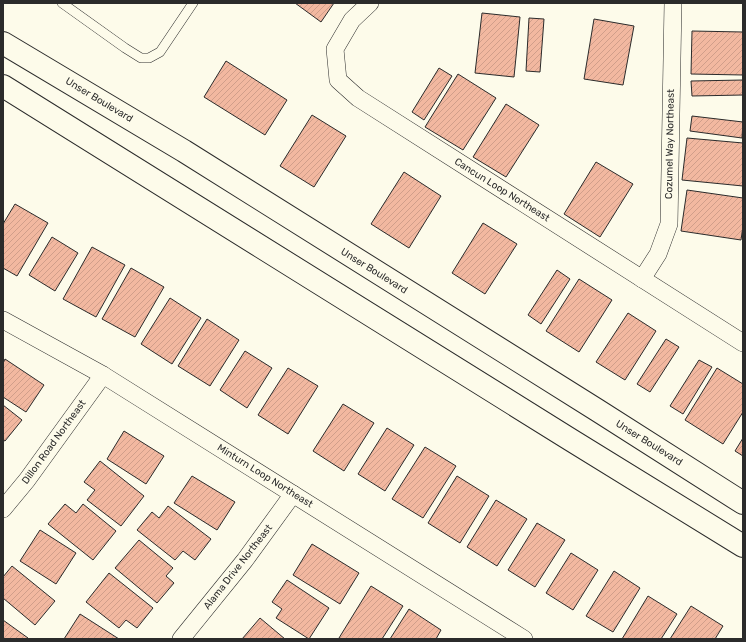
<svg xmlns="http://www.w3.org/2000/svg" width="746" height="642" font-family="Rubik,sans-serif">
<defs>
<pattern id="building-hatch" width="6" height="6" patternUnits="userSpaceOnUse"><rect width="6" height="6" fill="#f2b8a0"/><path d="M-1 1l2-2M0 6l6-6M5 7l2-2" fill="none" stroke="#d09e8a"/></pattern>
</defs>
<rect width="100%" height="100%" fill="#fdfbea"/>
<!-- building -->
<g fill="url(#building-hatch)" stroke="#2b2b2b">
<polygon points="295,3 334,3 321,22"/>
<polygon points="482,13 520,17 514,77 475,73"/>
<polygon points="529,18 544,19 540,72 526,71"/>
<polygon points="594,19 634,26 623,85 584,79"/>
<polygon points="692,31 743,32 743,75 691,74"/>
<polygon points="226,61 287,100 265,135 204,97"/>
<polygon points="439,68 452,76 424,120 412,112"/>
<polygon points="458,74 496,98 463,150 425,127"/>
<polygon points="743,80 743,95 692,96 691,81"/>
<polygon points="506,104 539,125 506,177 473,157"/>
<polygon points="312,115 346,136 314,187 280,166"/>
<polygon points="692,116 743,122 742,138 690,131"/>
<polygon points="687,138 743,143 743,186 682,180"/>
<polygon points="596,162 633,184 600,237 564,214"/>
<polygon points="404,172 441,196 409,248 371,224"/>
<polygon points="687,190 743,198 743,226 741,240 681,231"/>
<polygon points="15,204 48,223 17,276 3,268 3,224"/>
<polygon points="483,223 517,244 485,294 452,273"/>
<polygon points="52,237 78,253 55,291 29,275"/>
<polygon points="92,247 125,265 96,317 63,299"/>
<polygon points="131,268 164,287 135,337 102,319"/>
<polygon points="557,270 570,279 541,324 528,315"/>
<polygon points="579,279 612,300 579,352 546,331"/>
<polygon points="170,298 201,318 172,364 141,344"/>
<polygon points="628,313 656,331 625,380 596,362"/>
<polygon points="207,319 239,340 210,386 178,366"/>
<polygon points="666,339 679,347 650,392 637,384"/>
<polygon points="245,351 272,368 247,408 220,390"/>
<polygon points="5,359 44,385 26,412 3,397 3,363"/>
<polygon points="699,360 712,367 683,414 670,406"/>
<polygon points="288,368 318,386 288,434 258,415"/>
<polygon points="717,368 743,384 743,412 723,444 685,420"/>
<polygon points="343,404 374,423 344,471 313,451"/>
<polygon points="3,405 22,420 5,441 3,440"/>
<polygon points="387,428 414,445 385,491 358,474"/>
<polygon points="124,431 164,456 146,484 107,459"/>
<polygon points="743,438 743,456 735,451"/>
<polygon points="425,447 456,466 423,518 392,499"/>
<polygon points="100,461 144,496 121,526 87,500 95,490 84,482"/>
<polygon points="192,476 235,502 217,530 174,503"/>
<polygon points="457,476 489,496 460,543 428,523"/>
<polygon points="496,500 527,519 497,566 467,547"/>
<polygon points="65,504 76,513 83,504 116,531 93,560 48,524"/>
<polygon points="168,506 211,539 195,560 183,551 175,560 137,530 152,512 159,518"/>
<polygon points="537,523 565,540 535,587 508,570"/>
<polygon points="40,530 76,553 56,584 20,561"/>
<polygon points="139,540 173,568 166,576 174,583 157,603 115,568"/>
<polygon points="312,544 359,573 340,604 293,575"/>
<polygon points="571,553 598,570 573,610 546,593"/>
<polygon points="12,566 55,601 35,625 3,598 3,577"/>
<polygon points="614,571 640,588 613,632 586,616"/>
<polygon points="109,573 153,608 137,628 126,620 119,628 86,602"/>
<polygon points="287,580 329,608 309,639 276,618 282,609 272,602"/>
<polygon points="371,586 403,606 382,639 341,639 339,638"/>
<polygon points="648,596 677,614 661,639 622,639"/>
<polygon points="691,606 723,626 715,639 670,639"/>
<polygon points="409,609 441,630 436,639 390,639"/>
<polygon points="80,614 119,639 64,639"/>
<polygon points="260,618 285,639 242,639"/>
<polygon points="3,620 28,638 27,639 3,639"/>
</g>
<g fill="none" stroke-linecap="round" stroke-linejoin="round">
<!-- service casing -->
<g stroke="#2b2b2b" stroke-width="10">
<polyline id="service" points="62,3 125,48 141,58 149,58 160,52 193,3"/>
</g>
<!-- minor casing -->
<g stroke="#2b2b2b" stroke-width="18">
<g id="minor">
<polyline points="370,3 352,20 335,49 338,80 358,98 743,343"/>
<polyline points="642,279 658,254 669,224 673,3"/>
<polyline points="3,320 103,375 524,639"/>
<polyline points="3,509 27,480 103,375"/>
<polyline points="181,639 245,560 293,494"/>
</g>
</g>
<!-- primary casing -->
<g stroke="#2b2b2b" stroke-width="24">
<g id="primary">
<polyline points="3,43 184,151 597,410 743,503"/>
<polyline points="3,86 571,440 743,546"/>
</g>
</g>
<!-- service -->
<use href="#service" stroke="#fdfbea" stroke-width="9"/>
<!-- minor -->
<use href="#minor" stroke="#fdfbea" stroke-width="17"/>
<!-- primary -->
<use href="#primary" stroke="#fdfbea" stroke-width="22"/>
</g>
<g text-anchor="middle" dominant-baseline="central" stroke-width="3" stroke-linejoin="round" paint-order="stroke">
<!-- street labels -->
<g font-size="10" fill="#2b2b2b" stroke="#fdfbea">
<text transform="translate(99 100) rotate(31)">Unser Boulevard</text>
<text transform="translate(670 144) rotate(-89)">Cozumel Way Northeast</text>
<text transform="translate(502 190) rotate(32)">Cancun Loop Northeast</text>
<text transform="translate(374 271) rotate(32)">Unser Boulevard</text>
<text transform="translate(54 442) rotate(-54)">Dillon Road Northeast</text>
<text transform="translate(649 443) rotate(32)">Unser Boulevard</text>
<text transform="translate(265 476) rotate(32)">Minturn Loop Northeast</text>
<text transform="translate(238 567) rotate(-52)">Alama Drive Northeast</text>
</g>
</g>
<!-- border -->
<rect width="746" height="642" fill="none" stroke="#2b2b2b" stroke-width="8"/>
</svg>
